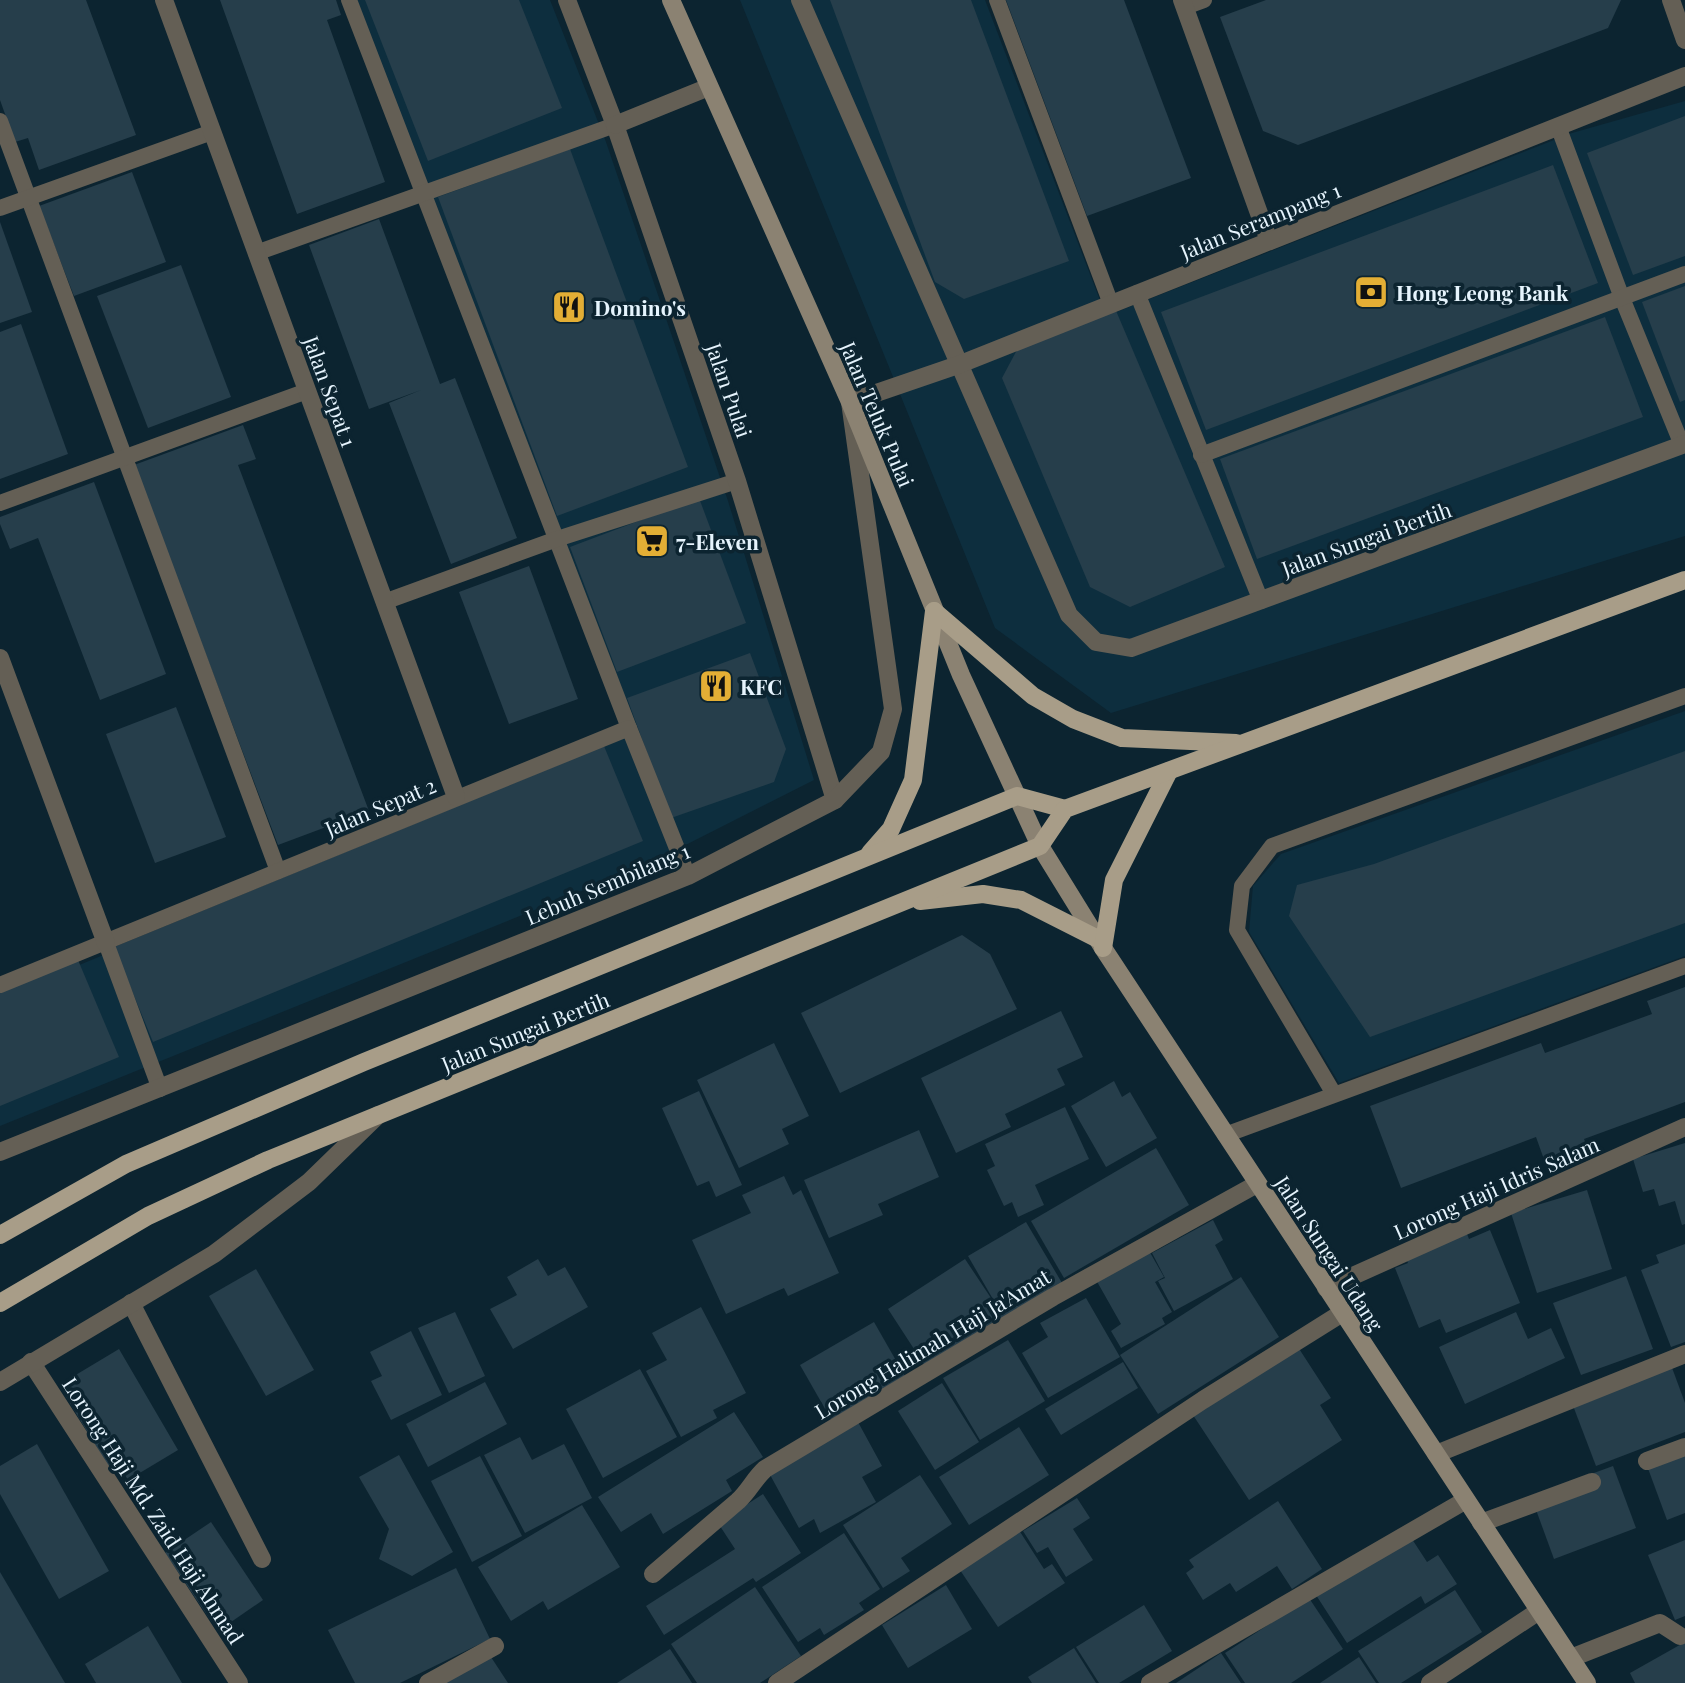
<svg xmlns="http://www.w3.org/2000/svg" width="1685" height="1683" font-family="'Playfair Display',serif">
<rect width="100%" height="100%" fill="#0c2430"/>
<!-- built -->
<g fill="#0d2e3e">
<polygon points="357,0 550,0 606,142 728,501 814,780 646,865 0,1126 0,998 634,734"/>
<polygon points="740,0 985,0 1106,316 1572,133 1685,101 1685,536 1111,713 995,628"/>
<polygon points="1685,711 1685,956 1339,1083 1249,932 1253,886 1281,854"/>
</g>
<!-- building -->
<g fill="#263e4b">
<polygon points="0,0 86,0 136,135 39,170 28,138 15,142 0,100"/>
<polygon points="220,0 336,0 341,15 327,20 385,182 297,214"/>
<polygon points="365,0 519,0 562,108 428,161"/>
<polygon points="830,0 971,0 1069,261 964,299 935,282"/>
<polygon points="1006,0 1124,0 1191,178 1087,216"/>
<polygon points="1266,0 1621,0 1608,28 1298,145 1263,131 1220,17"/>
<polygon points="1685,116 1685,256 1633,275 1587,153"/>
<polygon points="570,149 688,467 557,516 438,197"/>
<polygon points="1553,165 1598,283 1206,430 1161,312"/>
<polygon points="132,172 166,262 74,296 39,206"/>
<polygon points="379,219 440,384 455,378 517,538 451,564 389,403 421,390 369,409 309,245"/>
<polygon points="0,222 32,312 0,323"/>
<polygon points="181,265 231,397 148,428 97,296"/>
<polygon points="1685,286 1685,400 1680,402 1642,302"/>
<polygon points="1114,306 1225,567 1130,607 1090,587 1002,378 1019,346"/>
<polygon points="1605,317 1643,417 1257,559 1220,459"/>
<polygon points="21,324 68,454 0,479 0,332"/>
<polygon points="243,425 256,459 238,465 369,811 278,845 134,465"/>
<polygon points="94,482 166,674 100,700 38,538 10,549 0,524 0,517"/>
<polygon points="699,498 746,623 617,672 570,547"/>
<polygon points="529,566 578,699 509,724 459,592"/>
<polygon points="750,653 786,749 774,782 671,818 627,698"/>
<polygon points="176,707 226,837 155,863 106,734"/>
<polygon points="604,746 643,841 153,1042 114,947"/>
<polygon points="1685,751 1685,923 1370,1037 1289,916 1297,885 1374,864"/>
<polygon points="962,935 990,954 1017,1009 840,1093 801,1013"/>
<polygon points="78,960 119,1057 0,1106 0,992"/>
<polygon points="1685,987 1685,1102 1584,1139 1588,1149 1546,1165 1536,1137 1401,1188 1370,1106 1541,1043 1545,1053 1652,1014 1647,1001"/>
<polygon points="1061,1011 1083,1057 1057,1069 1065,1085 1005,1114 1011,1127 956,1153 921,1078"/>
<polygon points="774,1043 809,1116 782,1129 789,1144 739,1168 697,1080"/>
<polygon points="1114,1081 1122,1097 1130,1092 1157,1138 1106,1167 1071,1106"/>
<polygon points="699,1091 742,1185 716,1197 709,1181 697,1186 662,1108"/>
<polygon points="1065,1107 1089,1159 1035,1185 1044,1205 1018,1217 1012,1202 1004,1206 987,1170 995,1166 985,1144"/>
<polygon points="919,1130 939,1177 878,1204 883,1215 829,1238 804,1180"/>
<polygon points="1685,1143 1685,1224 1682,1225 1675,1201 1659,1206 1654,1189 1643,1192 1633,1159"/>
<polygon points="1156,1148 1189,1205 1064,1278 1031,1221"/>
<polygon points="784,1176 793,1195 801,1190 839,1273 788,1296 784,1288 726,1314 692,1240 751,1213 742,1195"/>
<polygon points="1587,1190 1612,1269 1537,1293 1511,1213"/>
<polygon points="1213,1220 1223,1240 1215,1245 1233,1279 1174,1311 1158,1281 1165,1278 1152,1253"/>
<polygon points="1026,1222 1065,1288 927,1369 888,1309 965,1259 1001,1313 968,1256"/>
<polygon points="1465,1229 1469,1239 1490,1230 1520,1303 1446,1333 1440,1319 1419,1328 1395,1268 1408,1263 1404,1253"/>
<polygon points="1685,1244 1685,1342 1671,1347 1641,1270 1659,1263 1656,1255"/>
<polygon points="1148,1249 1164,1277 1155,1282 1172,1312 1162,1318 1165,1324 1121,1348 1111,1331 1121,1324 1095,1278"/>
<polygon points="538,1259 548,1276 565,1267 588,1307 513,1349 490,1309 517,1295 507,1277"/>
<polygon points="256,1269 314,1370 266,1396 209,1296"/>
<polygon points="1626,1276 1653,1349 1581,1375 1553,1303"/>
<polygon points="1241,1277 1279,1337 1158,1414 1120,1355"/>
<polygon points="1086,1298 1120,1357 1048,1398 1022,1353 1048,1337 1040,1323"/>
<polygon points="701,1307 746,1393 713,1410 717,1418 681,1437 646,1371 667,1360 652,1333"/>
<polygon points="455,1312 485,1376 449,1393 418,1328"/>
<polygon points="1516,1312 1528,1339 1551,1328 1565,1358 1465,1404 1439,1347"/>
<polygon points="874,1322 906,1378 832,1421 800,1365"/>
<polygon points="411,1331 442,1395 391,1420 371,1381 382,1376 370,1352"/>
<polygon points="1008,1340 1045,1401 980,1440 943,1378"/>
<polygon points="1296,1344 1331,1398 1320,1405 1342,1440 1249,1500 1191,1412"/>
<polygon points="119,1349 178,1450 128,1480 117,1461 108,1466 59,1385"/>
<polygon points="1123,1362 1138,1388 1061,1435 1045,1409"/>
<polygon points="1671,1365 1685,1403 1685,1432 1596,1466 1572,1403"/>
<polygon points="640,1369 677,1437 603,1478 566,1409"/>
<polygon points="485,1382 507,1424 428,1467 406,1424"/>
<polygon points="942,1383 979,1442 935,1470 898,1411"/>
<polygon points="734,1412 763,1457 726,1480 732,1491 663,1534 651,1513 621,1532 598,1497"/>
<polygon points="858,1422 882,1466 862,1477 876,1502 820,1533 814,1519 799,1528 768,1471"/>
<polygon points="1019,1427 1049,1475 969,1525 939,1477"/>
<polygon points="520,1437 532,1460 564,1444 592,1498 525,1533 484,1455"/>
<polygon points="37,1444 109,1571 59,1599 0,1494 0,1466"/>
<polygon points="1685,1449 1685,1513 1667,1520 1646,1463"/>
<polygon points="399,1455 453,1552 412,1576 379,1559 389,1529 359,1477"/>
<polygon points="480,1456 522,1536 472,1562 431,1481"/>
<polygon points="1613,1466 1636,1528 1554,1559 1531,1496"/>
<polygon points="920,1475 952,1524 901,1558 910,1571 883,1588 843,1525"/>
<polygon points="763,1494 801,1553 756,1582 753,1578 664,1635 646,1606 735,1549 718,1523"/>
<polygon points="1077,1498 1090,1518 1073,1529 1093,1560 1066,1577 1048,1547 1037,1553 1023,1531"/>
<polygon points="1278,1501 1322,1569 1292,1589 1277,1566 1236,1592 1230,1583 1203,1600 1186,1573 1194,1567 1189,1560"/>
<polygon points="582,1505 620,1567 548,1610 543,1601 511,1621 478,1567"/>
<polygon points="211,1522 263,1600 218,1631 165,1553"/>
<polygon points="1017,1527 1044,1569 1052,1564 1065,1583 998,1627 958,1567"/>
<polygon points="844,1533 880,1589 859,1603 864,1610 824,1635 820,1628 798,1642 762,1587"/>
<polygon points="1410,1536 1427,1562 1438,1555 1457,1584 1425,1604 1421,1596 1347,1643 1316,1595"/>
<polygon points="1685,1540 1685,1616 1675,1620 1648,1555"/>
<polygon points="456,1568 490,1639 400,1683 355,1683 328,1630"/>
<polygon points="0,1572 65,1683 0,1683"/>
<polygon points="946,1585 972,1629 908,1668 882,1625"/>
<polygon points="755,1587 801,1656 760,1683 697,1683 671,1644"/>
<polygon points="1455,1590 1482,1632 1401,1683 1379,1683 1358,1651"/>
<polygon points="1309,1598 1343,1649 1291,1683 1245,1683 1225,1653"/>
<polygon points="1144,1605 1172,1651 1119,1683 1099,1683 1076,1647"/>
<polygon points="148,1626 182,1683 96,1683 85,1664"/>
<polygon points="1685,1642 1685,1683 1635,1683 1630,1673"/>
<polygon points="1074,1648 1096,1683 1032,1683 1028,1677"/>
<polygon points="670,1649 692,1683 617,1683"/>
<polygon points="1221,1653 1241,1683 1176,1683"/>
<polygon points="489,1654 508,1683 444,1683"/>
<polygon points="1359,1657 1376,1683 1320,1683"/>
</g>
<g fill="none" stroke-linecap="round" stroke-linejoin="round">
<!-- lane -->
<g stroke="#645f55" stroke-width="16">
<polyline points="349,0 629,728"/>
<polyline points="997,0 1111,304"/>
<polyline points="1185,7 1204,0"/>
<polyline points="0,121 278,871"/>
<polyline points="1558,126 1622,298 1682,445"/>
<polyline points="0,208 212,132"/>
<polyline points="256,253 615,125"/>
<polyline points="1137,293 1261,601"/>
<polyline points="1201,455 1685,274"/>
<polyline points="0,503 307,391"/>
<polyline points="384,602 557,539 737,481"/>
<polyline points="106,943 160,1089"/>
<polyline points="0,985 629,728 688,876"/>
<polyline points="1334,1094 1237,930 1242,886 1272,846 1685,696"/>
<polyline points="1225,1135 1685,966"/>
</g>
<!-- street -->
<g stroke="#645f55" stroke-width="18">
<polyline points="164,0 456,797"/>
<polyline points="567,0 615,125 737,481 835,800"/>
<polyline points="800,0 1069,615 1096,642 1131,648 1685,444"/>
<polyline points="1182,0 1269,241"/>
<polyline points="1671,0 1685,40"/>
<polyline points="615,125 709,87"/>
<polyline points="0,658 106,943"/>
<polyline points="0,1152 688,876 835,800 881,752 893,709 850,402 958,365 1685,76"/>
<polyline points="1326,1288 1685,1127"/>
<polyline points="131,1303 262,1559"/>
<polyline points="31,1362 239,1683"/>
<polyline points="0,1382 214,1254 309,1182 378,1115"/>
<polyline points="1436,1454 1685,1354"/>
<polyline points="1647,1461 1685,1447"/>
<polyline points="1481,1523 1592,1482"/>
<path d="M 653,1574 L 738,1501 C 749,1491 754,1479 765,1469 L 1053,1297 L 1257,1184"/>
<polyline points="1571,1658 1660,1623 1680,1636"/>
<polyline points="428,1683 495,1646"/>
<polyline points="777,1683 1203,1400 1342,1313"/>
<polyline points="1150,1683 1466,1500"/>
<polyline points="1430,1683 1539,1611"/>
</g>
<!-- secondary -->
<polyline stroke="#8b8272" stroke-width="18" points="671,0 850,402 961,675 1040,846 1103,948 1587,1683"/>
<!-- primary -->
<g stroke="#a89d88" stroke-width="18">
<polyline points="934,611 1033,696 1073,719 1122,738 1236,743"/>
<polyline points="870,853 891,829 913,780 934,611"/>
<polyline points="920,901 983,894 1021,900 1098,939"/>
<polyline points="1103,948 1114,880 1169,771"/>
<polyline points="0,1235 126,1164 364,1062 1017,796 1065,809"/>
<polyline points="0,1303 148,1216 268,1160 1040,846 1065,809 1685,580"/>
</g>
</g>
<!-- icons -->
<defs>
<g id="bank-square" transform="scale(1.75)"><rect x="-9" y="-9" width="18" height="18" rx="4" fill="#e3ae35" stroke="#0c2430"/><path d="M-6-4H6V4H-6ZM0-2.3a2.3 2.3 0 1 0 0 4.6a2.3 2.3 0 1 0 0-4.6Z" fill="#111"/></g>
<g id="restaurant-square" transform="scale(1.75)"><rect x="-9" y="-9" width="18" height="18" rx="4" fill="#e3ae35" stroke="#0c2430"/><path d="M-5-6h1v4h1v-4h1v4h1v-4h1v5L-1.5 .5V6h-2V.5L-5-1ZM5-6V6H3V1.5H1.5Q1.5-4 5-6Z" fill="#111"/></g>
<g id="supermarket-square" transform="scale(1.75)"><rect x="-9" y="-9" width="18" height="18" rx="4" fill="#e3ae35" stroke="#0c2430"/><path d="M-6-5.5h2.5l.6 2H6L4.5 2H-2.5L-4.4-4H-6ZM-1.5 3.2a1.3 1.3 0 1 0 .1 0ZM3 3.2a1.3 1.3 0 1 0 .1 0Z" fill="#111"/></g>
</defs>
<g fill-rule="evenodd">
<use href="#bank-square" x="1371" y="292"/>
<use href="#restaurant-square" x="569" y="307"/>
<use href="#supermarket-square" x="652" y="541"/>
<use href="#restaurant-square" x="716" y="686"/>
</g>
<g text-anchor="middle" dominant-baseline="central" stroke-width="7" stroke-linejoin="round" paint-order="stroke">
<!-- street labels -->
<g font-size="21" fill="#e6f4fd" stroke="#0c2430">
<text transform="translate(1260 220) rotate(-22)">Jalan Serampang 1</text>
<text transform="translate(730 390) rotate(71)">Jalan Pulai</text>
<text transform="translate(331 391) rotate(70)">Jalan Sepat 1</text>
<text transform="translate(878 414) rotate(67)">Jalan Teluk Pulai</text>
<text transform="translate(1366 538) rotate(-20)">Jalan Sungai Bertih</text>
<text transform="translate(380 806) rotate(-23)">Jalan Sepat 2</text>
<text transform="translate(607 883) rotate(-23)">Lebuh Sembilang 1</text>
<text transform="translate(525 1031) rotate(-22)">Jalan Sungai Bertih</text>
<text transform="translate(1496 1187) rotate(-24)">Lorong Haji Idris Salam</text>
<text transform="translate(1330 1253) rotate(57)">Jalan Sungai Udang</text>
<text transform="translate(932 1343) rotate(-31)">Lorong Halimah Haji Ja'Amat</text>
<text transform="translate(154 1510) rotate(57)">Lorong Haji Md. Zaid Haji Ahmad</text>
</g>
<!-- poi labels -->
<g font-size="21" font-weight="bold" fill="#e6f4fd" stroke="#0c2430" text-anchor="start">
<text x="1396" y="292">Hong Leong Bank</text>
<text x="594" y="307">Domino's</text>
<text x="676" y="541">7-Eleven</text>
<text x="740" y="686">KFC</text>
</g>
</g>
</svg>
